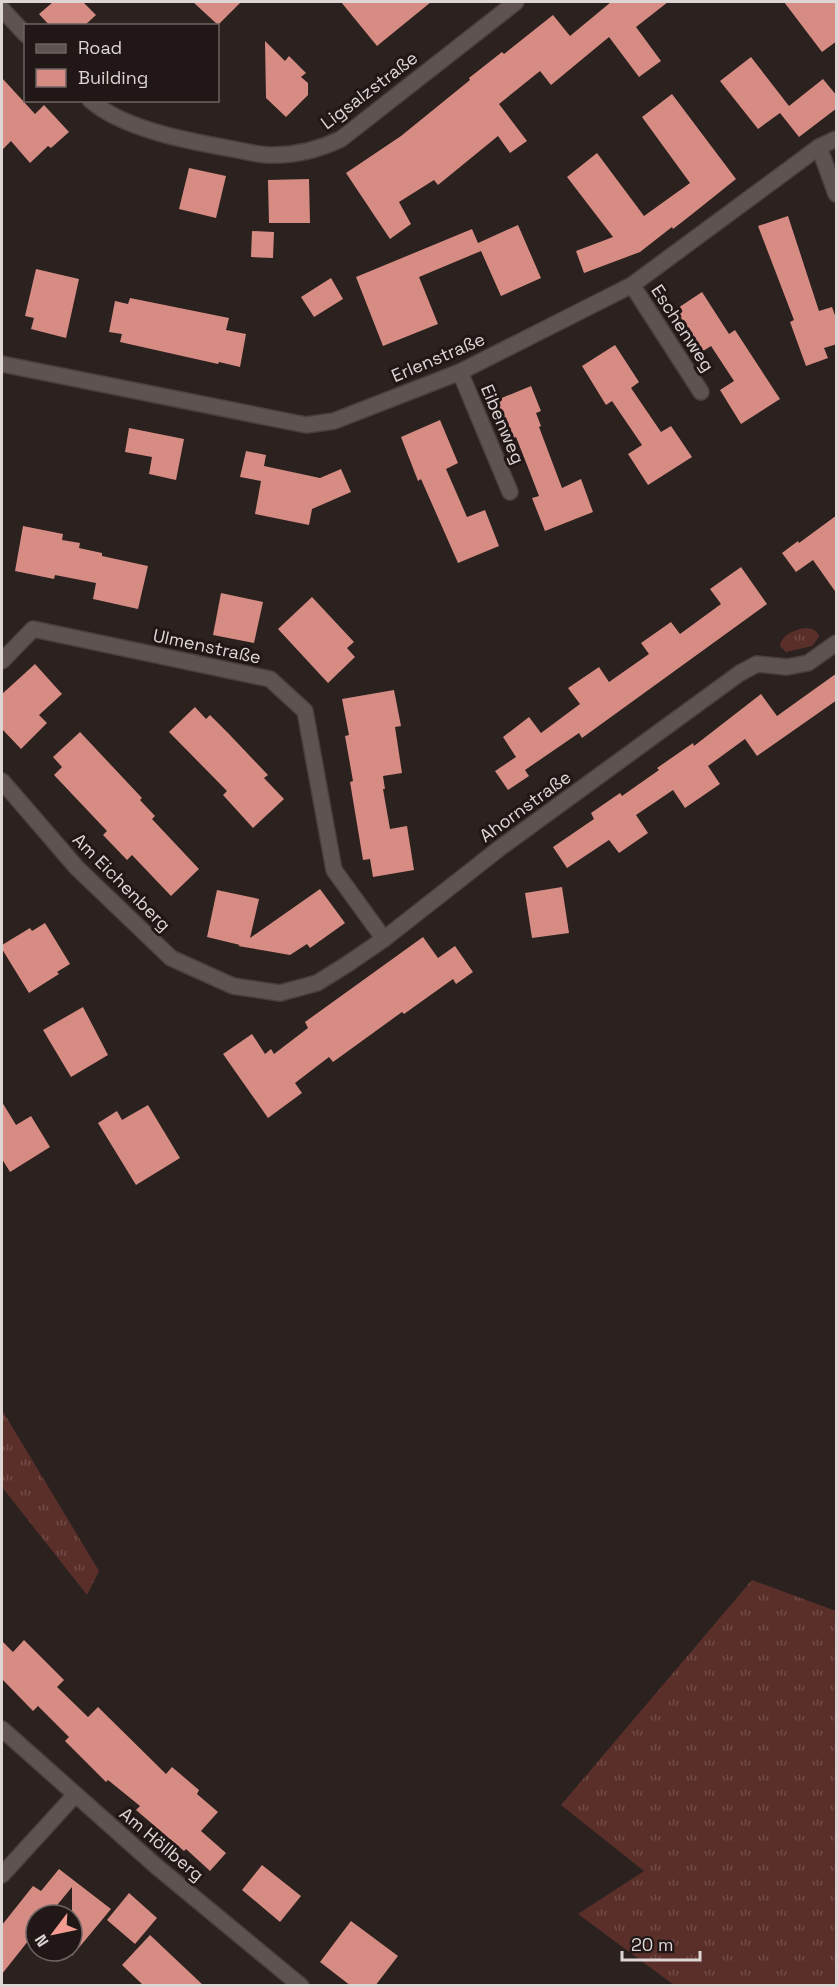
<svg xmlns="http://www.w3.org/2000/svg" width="838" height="1987" font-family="'Space Grotesk',sans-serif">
<defs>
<pattern id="grass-tufts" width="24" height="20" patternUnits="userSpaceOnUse" patternTransform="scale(1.5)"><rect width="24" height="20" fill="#5a2f2a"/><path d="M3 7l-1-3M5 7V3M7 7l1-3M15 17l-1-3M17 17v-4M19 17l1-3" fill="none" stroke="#714c48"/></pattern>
</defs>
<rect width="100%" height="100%" fill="#2b211f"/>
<!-- grass -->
<g fill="url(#grass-tufts)">
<path d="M 805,628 C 813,629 817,629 819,637 L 812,646 L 786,652 L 780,646 C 782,634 795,630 805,628 Z"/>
<polygon points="2,1410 99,1571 87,1595 2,1487"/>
<polygon points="752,1580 836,1611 836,1985 674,1985 578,1914 644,1871 561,1805"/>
</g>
<!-- building -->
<g fill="#d68c83">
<polygon points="53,2 83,2 96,15 84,26 50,26 39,14"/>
<polygon points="193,2 241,2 218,25"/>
<polygon points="341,2 431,2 377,46"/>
<polygon points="611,2 668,2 636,27 661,61 639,77 609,37 551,85 540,71 499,104 527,141 510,153 498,136 438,185 434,180 399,202 411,224 390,239 346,173 401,136 470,80 469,78 502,52 504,54 553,15 570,36"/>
<polygon points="784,2 837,2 837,41 822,52"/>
<polygon points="265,41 285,61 289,56 306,73 301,77 308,83 308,95 286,117 266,98"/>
<polygon points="751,57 789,106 823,79 837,96 837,108 799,137 780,113 758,129 720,81"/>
<polygon points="2,78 35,114 44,105 69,132 51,148 48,146 30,163 11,141 2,150"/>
<polygon points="672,94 736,179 691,215 673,229 672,227 640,252 584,273 576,251 613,237 567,177 597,153 644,216 690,183 642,117"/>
<polygon points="189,168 226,176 216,218 179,209"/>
<polygon points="309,179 310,223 269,223 268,180"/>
<polygon points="788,216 819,311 832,307 837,321 837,344 824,348 828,358 806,366 790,322 794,320 758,226"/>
<polygon points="518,225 541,278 501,296 481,251 419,277 438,324 383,346 356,277 472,229 478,243"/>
<polygon points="252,231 274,232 273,258 251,257"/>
<polygon points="36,269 79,279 66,338 31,329 34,318 25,316"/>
<polygon points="331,278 343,299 314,317 301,297"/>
<polygon points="702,292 729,334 735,330 780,399 741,424 720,390 734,381 711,346 700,353 672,312"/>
<polygon points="130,298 229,318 226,330 246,334 240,367 219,362 218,364 120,342 122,334 109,332 115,301 128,304"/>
<polygon points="615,345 639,382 631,388 661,432 671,426 692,457 648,485 628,454 642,445 612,401 606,405 582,366"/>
<polygon points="531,386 541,411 536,413 541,426 539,427 562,488 581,479 593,512 545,531 532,498 539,496 529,470 516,437 508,440 492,402"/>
<polygon points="440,420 458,463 446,469 467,517 485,510 499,546 458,563 421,479 418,481 401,437"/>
<polygon points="129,428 184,439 176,480 149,474 152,457 125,452"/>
<polygon points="246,451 266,455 264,466 320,478 341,469 351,492 312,509 309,525 255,514 261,481 240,477"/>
<polygon points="837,515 837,594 813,560 796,572 782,553 798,541 799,543"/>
<polygon points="23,526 63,534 62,540 80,543 79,548 102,553 102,556 148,566 138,609 93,599 96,583 55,575 54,579 15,571"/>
<polygon points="741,567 767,604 582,738 579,733 525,770 529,776 508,790 495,771 516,757 503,737 529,717 541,733 580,704 568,688 599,667 609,682 649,654 641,643 671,622 680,634 721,604 710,589"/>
<polygon points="221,593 263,602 254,643 213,635"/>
<polygon points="312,597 354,642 347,648 355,657 328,683 278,629"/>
<polygon points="35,664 62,694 39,715 47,723 21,749 2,729 2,694"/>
<polygon points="837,673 837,700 757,756 745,739 708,766 720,784 685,808 673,790 636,815 648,833 619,853 609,840 567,868 553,847 594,819 591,813 620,793 622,796 659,770 657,768 693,743 694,746 761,694 777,716"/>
<polygon points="394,690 401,726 395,727 402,773 383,776 385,789 383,789 390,829 407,826 414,870 373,877 370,859 363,860 350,782 353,781 345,736 349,735 342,699"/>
<polygon points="195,707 206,719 210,715 229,734 268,775 264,778 284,799 253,828 223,795 227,791 169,732"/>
<polygon points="80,732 142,798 140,800 155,816 152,819 199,869 171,896 132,855 127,860 103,835 107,831 54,775 62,767 53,757"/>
<polygon points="562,887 569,933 532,938 525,893"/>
<polygon points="320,889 345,923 310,948 307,944 290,955 238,946 240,945 207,937 217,890 259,899 250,938"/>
<polygon points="45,923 70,964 57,972 59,974 29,993 2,949 2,945 30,928 32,931"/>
<polygon points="423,937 438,958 455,946 473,972 456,984 453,979 404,1014 402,1012 333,1062 329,1057 295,1083 302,1093 268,1118 223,1054 252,1034 265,1054 271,1049 274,1054 308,1028 305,1022"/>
<polygon points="83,1007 108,1055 71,1077 43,1030"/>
<polygon points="2,1102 16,1125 31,1116 50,1147 10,1172 2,1159"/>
<polygon points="148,1105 180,1158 136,1185 98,1123 117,1111 122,1120"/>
<polygon points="24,1640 64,1680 57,1687 88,1717 98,1707 166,1774 172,1767 199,1790 197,1794 218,1812 201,1831 226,1853 210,1871 186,1849 184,1851 136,1810 140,1806 108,1780 106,1782 65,1741 69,1737 38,1706 33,1711 2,1679 2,1641 13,1652"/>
<polygon points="262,1865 301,1896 280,1922 242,1890"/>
<polygon points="59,1869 111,1909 72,1956 72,1887 49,1915 36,1915 36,1931 2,1974 2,1925 33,1886 41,1891"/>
<polygon points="129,1893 157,1918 135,1944 107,1920"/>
<polygon points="351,1921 398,1956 375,1986 351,1986 320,1962"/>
<polygon points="150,1935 204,1986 144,1986 122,1965"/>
</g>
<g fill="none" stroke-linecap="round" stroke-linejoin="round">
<!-- street casing -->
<g stroke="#483f3e" stroke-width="18">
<g id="street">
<polyline points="2,9 26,35"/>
<path d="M 90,100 C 124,130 193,142 238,150 C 249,152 262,156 274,155 C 298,155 320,149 341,139 L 516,2"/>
<polyline points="819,147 836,194"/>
<polyline points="632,285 701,392"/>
<polyline points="2,364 306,425 334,421 460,372 632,285 819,147 836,139"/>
<polyline points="460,372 510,492"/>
<polyline points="2,661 33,629 270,679 305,711 334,870 384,939"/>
<polyline points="2,781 77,868 171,958 233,986 280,993 317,983 346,965 384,939 500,848 740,673 757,664 787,667 808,663 836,643"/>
<polyline points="2,1729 156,1866 301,1986"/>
<polyline points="2,1875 75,1795"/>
</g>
</g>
<!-- street -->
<use href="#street" stroke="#5f5351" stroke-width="15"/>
</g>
<g text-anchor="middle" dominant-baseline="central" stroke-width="6" stroke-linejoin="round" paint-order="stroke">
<!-- street labels -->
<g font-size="18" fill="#ded6d5" stroke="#211716">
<text transform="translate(369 90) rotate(-37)">Ligsalzstraße</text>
<text transform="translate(683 328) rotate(57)">Eschenweg</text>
<text transform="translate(438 357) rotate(-23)">Erlenstraße</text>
<text transform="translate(503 424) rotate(67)">Eibenweg</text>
<text transform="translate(207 646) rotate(12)">Ulmenstraße</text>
<text transform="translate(525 806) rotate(-36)">Ahornstraße</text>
<text transform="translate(122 882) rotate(45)">Am Eichenberg</text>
<text transform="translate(162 1844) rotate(40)">Am Höllberg</text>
</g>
</g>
<!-- border -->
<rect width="838" height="1987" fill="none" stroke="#ded6d5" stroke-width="6"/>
<!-- legend -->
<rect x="24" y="24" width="195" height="78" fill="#211716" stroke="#6d6362" stroke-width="1.5"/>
<rect x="36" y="44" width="30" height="9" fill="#5f5351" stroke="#6d6362" stroke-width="1.5"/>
<text x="78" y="54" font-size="18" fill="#ded6d5">Road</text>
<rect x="36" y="69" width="30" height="18" fill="#d68c83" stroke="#6d6362" stroke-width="1.5"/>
<text x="78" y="84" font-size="18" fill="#ded6d5">Building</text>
<!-- north arrow -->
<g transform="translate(54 1933) rotate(238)"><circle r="28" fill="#211716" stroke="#6d6362" stroke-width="1.5"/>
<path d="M0-4.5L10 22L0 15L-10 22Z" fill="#f59c92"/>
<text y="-9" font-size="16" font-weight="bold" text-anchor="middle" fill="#ded6d5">N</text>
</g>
<!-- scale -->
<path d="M622 1951v9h78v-9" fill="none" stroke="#ded6d5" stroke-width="3"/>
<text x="631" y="1951" font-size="18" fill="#ded6d5" stroke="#211716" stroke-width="4.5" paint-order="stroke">20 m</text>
</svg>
